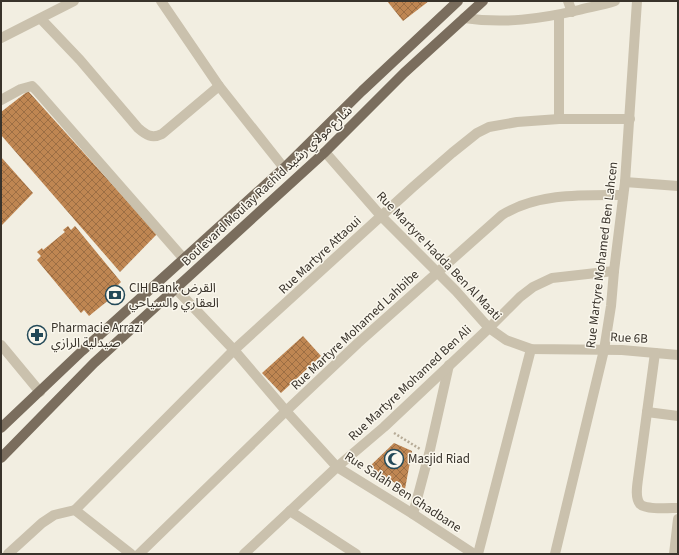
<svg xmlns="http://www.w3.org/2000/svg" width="679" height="555" font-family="'Source Sans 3','Noto Sans Arabic',sans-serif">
<defs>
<pattern id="building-cross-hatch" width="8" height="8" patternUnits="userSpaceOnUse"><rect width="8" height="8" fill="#bf8652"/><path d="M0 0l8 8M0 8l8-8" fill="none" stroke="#9c6e44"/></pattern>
</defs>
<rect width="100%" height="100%" fill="#f2eee1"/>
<!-- building -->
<g fill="url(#building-cross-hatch)">
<polygon points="387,1 429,1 403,21"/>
<polygon points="28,91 157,234 120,272 1,135 1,112"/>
<polygon points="1,157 33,193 1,226"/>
<polygon points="68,226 71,230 75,226 121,282 117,286 121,290 89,316 84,310 81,313 37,260 41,256 37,252 42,248 43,250 65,232 63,230"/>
<polygon points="303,336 321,356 281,393 262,373"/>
<polygon points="394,443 412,451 405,489 369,467"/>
</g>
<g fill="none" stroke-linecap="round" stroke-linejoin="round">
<!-- path -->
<polyline stroke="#b6ab97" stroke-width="2.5" stroke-dasharray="2 2" stroke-linecap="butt" points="394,433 420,449"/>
<!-- minor -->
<g stroke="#cac1ad" stroke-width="10">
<polyline points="161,1 219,86 284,168"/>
<polyline points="568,1 572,12"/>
<path d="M 464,18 C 504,24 540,19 579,10 C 591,7 603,5 615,1"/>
<path d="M 41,19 L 80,60 L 138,128 C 146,135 152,139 162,134 L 219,86"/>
<polyline points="1,38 74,1"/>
<polyline points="1,100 21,89 32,86 36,90 184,259"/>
<polyline points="559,119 559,15"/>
<polyline points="325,152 381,216 456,291 489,328 506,340 531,349 622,350 678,355"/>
<polyline points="625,182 678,186"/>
<polyline points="176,289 234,350 286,411 337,467 413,514 474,554"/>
<polyline points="1,345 40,392"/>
<path d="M 655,353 L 638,479 C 637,486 635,498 640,504 C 646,510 670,508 678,508"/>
<polyline points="647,412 678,416"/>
<polyline points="75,510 234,350 413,187 452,153 477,133 489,127 517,122 559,119 630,119"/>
<polyline points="290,511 356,554"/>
<polyline points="413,514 429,454 449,365"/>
<polyline points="8,554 42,523 54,515 75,510 131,554"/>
<path d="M 139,554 L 286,411 L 358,343 L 502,215 C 537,193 583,195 623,195"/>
<polyline points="244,554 337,467 384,427 489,328 520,297 533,287 552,278 614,271"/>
<polyline points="478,554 531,349"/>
<polyline points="555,554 604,350 611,306 614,271 625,182 637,1"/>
<polyline points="674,554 678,519"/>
</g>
<!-- major -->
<g stroke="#7a6d5d" stroke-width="10">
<polyline points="1,428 82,351 284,168 362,91 458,1"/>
<polyline points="1,458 94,363 325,152 404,73 483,1"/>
</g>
</g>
<!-- icons -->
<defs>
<g id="bank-ring" transform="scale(1)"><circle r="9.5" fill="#faf7ed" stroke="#234958" stroke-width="1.5"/><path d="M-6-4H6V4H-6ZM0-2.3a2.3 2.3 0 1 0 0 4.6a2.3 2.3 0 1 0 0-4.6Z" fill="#234958"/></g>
<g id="pharmacy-ring" transform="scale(1)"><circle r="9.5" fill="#faf7ed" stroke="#234958" stroke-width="1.5"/><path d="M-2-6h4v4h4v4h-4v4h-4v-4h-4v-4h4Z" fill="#234958"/></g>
<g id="mosque-ring" transform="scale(1)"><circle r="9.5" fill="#faf7ed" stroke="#234958" stroke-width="1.5"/><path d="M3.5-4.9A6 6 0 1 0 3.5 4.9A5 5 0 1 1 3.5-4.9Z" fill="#234958"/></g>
</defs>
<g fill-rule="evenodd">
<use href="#bank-ring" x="115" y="295"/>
<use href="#pharmacy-ring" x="37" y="335"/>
<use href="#mosque-ring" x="394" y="459"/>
</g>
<g text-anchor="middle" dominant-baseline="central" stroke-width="3" stroke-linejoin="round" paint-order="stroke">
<!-- street labels -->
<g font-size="13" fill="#39332b" stroke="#faf7ed">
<text transform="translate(267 186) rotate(-43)">Boulevard Moulay Rachid شارع مولاي رشيد</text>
<text transform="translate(320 255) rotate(-43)">Rue Martyre Attaoui</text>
<text transform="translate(602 255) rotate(-83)">Rue Martyre Mohamed Ben Lahcen</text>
<text transform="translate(439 256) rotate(46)">Rue Martyre Hadda Ben Al Maati</text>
<text transform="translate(355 330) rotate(-43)">Rue Martyre Mohamed Lahbibe</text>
<text transform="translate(629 338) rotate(3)">Rue 6B</text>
<text transform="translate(410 383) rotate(-43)">Rue Martyre Mohamed Ben Ali</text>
<text transform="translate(403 492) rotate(33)">Rue Salah Ben Ghadbane</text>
</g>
<!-- poi labels -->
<g font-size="13" fill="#39332b" stroke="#faf7ed" text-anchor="start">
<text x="129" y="288">CIH Bank القرض<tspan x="129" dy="15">العقاري والسياحي</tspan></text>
<text x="51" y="328">Pharmacie Arrazi<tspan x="51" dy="15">صيدلية الرازي</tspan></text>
<text x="408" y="459">Masjid Riad</text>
</g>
</g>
<!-- border -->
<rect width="679" height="555" fill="none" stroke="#39332b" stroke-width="4"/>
</svg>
